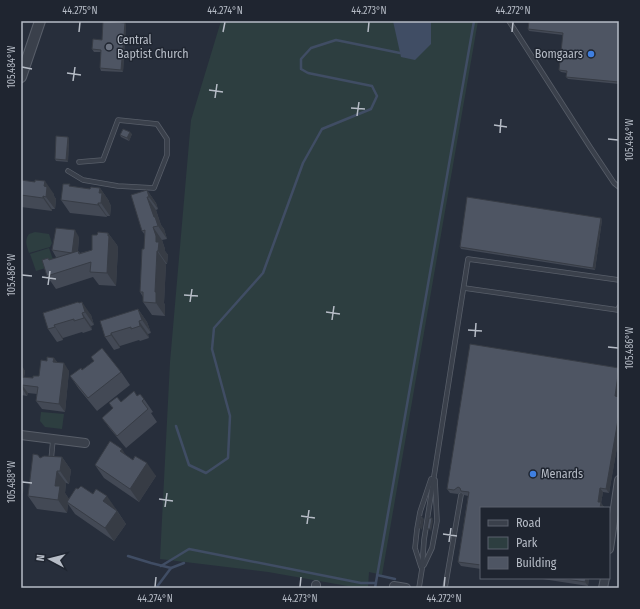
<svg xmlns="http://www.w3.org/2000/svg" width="640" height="609" font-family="'Fira Sans Condensed',sans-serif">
<rect width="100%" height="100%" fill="#272e3b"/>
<!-- green -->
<g fill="#2d3e40">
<polygon points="221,21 478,21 382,575 369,572 368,588 359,588 268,572 160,559 170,362 191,120"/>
<path d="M 35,232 L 49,234 L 52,243 L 50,247 L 29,253 C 27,246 24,241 29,234 Z"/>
<polygon points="49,248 55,265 36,271 30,254"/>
<polygon points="41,412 64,414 62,429 45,427 40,421"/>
</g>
<!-- water -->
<polygon fill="#404d64" points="393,21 431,21 431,44 415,60 401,57"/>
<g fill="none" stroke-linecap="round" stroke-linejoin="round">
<!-- stream -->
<g stroke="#404d64" stroke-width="2.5">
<polyline points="176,426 189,465 206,473 228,458 230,416 212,349 214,328 263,273 303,163 322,129 371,109 377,96 372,86 308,73 301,69 301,59 311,48 336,40 400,53"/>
<polyline points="128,556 151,563 171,568 156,588"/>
<polyline points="161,566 189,549 361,583 376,583"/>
<polyline points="171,568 184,563"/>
<polyline points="377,575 395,579"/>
<polyline points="375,588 474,21"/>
</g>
<!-- service casing -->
<g stroke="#585e69" stroke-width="5.5">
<g id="service">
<polyline points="509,21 590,147 614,183 619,187"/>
<polyline points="68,171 83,180 118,186 154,188 167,155 167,139 157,124 118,120 103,160 79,162"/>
<polyline points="464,288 618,310 619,307"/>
<polyline points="51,461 53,439"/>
<polyline points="424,565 432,548 437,521 435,480"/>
<polyline points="421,567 415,548 417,529 420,512 431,479"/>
<polyline points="419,588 422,569 424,540 468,259 619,280"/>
<polyline points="445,588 461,495"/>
</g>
</g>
<!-- minor casing -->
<g stroke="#585e69" stroke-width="10">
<g id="minor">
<polyline points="21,435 85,443"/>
<polyline points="609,549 619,480"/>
<polyline points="394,586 406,588"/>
<polyline points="316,588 316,585"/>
<polyline points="603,588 605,578"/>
</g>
</g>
<!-- tertiary casing -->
<g stroke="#585e69" stroke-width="12">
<polyline id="tertiary" points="21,77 40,21"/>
</g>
<!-- service -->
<use href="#service" stroke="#3a404b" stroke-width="4"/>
<!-- minor -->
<use href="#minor" stroke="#3a404b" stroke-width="8"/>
<!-- tertiary -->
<use href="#tertiary" stroke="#3a404b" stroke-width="10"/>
</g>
<!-- wall -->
<g fill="#434955">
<polygon points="619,21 619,84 568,79 566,77 567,73 561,72 559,70 563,35 529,31 528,29"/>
<polygon points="125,23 126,25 123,72 101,71 100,68 101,52 94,52 92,49 102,40"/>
<polygon points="132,134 129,141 121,137 120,135"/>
<polygon points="68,137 69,139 68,162 56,161 55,159"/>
<polygon points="21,180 54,194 54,196 56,199 55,209 52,209 52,211 21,207"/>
<polygon points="71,186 90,189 100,188 109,201 109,202 111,206 110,216 107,216 107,217 70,213 61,200"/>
<polygon points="147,190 156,203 158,209 156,210 161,225 164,229 167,239 162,240 165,249 165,251 168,255 167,264 166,264 164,303 165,305 165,316 152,315 143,302 143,297 140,292 144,249 145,235 142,231"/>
<polygon points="601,218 602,220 595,270 461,249 460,247"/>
<polygon points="108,233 117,245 118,248 116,286 99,285 93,277 56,289 47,276 48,258 49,260 58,257 56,257 52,250 79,237 78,251 80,253 92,250 97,235"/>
<polygon points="79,303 91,315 94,325 91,326 92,330 83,333 82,332 63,338 63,340 57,342 48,329"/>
<polygon points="138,309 147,322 151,333 148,334 149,338 140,341 139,340 120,346 120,348 114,350 105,337"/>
<polygon points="91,357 121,372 130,385 97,411 79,389 70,376 82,370 94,361"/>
<polygon points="54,358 57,362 69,371 65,412 42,409 36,401 37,394 28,393 27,396 21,395 21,399 21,365 25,371 24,377 33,378 39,376 47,361"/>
<polygon points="619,368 619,393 618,396 619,397 619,436 609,493 603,492 601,503 604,507 604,508 481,508 481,569 461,566 458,562 468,496 464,495 461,492 458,494 450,493 447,489"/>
<polygon points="137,396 144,399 153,412 151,413 157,422 126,448 111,430 102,418 113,409 109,403 121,402"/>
<polygon points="126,456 156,476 139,502 104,478 95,465"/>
<polygon points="62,457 71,470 69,484 66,483 65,493 69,499 78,489 116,509 126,524 114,541 75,514 68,504 67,513 37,509 28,496 40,458"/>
<polygon points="536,578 589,578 588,586"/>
</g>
<!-- shaded-wall -->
<g fill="#373c45">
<polygon points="125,23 126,25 123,72 121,70"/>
<polygon points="130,132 132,134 129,141 127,138"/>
<polygon points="68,137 69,139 68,162 66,160"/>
<polygon points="45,181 54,194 54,196 56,199 55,209 46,197 44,186"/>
<polygon points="100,188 109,201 109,202 111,206 110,216 101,203 99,193"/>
<polygon points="147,190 156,203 158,209 149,197"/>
<polygon points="43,196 52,209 52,211 43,198"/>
<polygon points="147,197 156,210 161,225 164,229 167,239 158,226 154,217"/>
<polygon points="98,203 107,216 107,217 98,205"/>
<polygon points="601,218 602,220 595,270 593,268"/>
<polygon points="153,227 162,240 165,249 165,251 168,255 167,264 158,251 156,242"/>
<polygon points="75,230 79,237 77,259 72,253"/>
<polygon points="108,233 117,245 118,248 116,286 107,273"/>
<polygon points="157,251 166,264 164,303 165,305 165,316 156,303 155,292"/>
<polygon points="78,302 84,310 82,302 91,315 94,325"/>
<polygon points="138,309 147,322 151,333 142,320"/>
<polygon points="82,313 91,326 92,330 84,318"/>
<polygon points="139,321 148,334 149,338 140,326"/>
<polygon points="54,325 63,338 63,340 55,327"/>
<polygon points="111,333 120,346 120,348 111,335"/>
<polygon points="54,358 60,366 53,362"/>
<polygon points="64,363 69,371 65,412 59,404"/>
<polygon points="21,365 25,371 23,384 21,382"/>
<polygon points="619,369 619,393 618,400 615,396"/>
<polygon points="22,385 28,393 27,396 22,388"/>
<polygon points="619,414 619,436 609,493 606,489"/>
<polygon points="122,449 130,462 120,451"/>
<polygon points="62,457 71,470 69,484 60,471"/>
<polygon points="147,463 156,476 139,502 130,489"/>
<polygon points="57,471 66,483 65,493 69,499 67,502 68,504 67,513 58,500 55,486"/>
<polygon points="21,477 24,481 23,494 21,492"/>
<polygon points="600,488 603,492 601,503 604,507 604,508 600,508 598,502"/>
<polygon points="107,496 116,509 112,514 103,501"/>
<polygon points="117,511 126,524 114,541 105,528"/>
<polygon points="422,517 424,519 422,530 420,528"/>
<polygon points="432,518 433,521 431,532 430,529"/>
<polygon points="586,578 589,578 588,586 585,582"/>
</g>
<!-- building -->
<g fill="#4e5563" stroke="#373c45">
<polygon points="103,21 125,23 121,70 100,68 101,50 92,49 93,39 102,40"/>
<polygon points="529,21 619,21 619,82 566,77 567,71 559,70 563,33 528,29"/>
<polygon points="123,129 130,132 127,138 120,135"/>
<polygon points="56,136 68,137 66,160 55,159"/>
<polygon points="21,180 35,182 35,180 45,181 44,186 47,187 46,197 43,196 43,198 21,195"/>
<polygon points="63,184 70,184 69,186 90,189 91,187 100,188 99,193 102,193 101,203 98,203 98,205 61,200"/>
<polygon points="147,190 149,197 147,197 154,217 155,217 158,226 153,227 156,236 156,242 159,242 158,251 157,251 155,292 156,292 156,303 143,302 143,292 140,292 142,249 144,249 145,230 142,231 131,195"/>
<polygon points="467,197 601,218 593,268 460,247"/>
<polygon points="56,228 75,230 72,253 52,250"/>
<polygon points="98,232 108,233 108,236 109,236 107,273 90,272 91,262 47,276 42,260 48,258 49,260 78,251 79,254 92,250 92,235 97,235"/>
<polygon points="78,302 79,303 82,302 85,312 82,313 84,318 74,321 74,319 54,325 55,327 48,329 43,313"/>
<polygon points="138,309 142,320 139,321 140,326 131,329 131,327 111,333 111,335 105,337 100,321"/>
<polygon points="470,344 619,368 615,396 619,397 619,414 606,489 600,488 598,502 601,502 600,508 481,508 481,565 458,562 469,492 461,491 460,488 458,487 454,490 447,489"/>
<polygon points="102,348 121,372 88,398 70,376 81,368 82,370 94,361 91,357"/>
<polygon points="47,357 54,358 53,362 64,363 59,404 36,401 38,387 22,385 22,388 21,388 21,377 33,378 33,376 39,376 41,360 47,361"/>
<polygon points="134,391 137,396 140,394 144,399 142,401 148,409 117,436 102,418 113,408 109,403 117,397 121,402"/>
<polygon points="110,441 122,449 120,451 133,460 135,456 147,463 130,489 95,465"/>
<polygon points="33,454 38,455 40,458 44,456 62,457 60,471 57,471 55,486 60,486 58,500 28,496"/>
<polygon points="81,486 93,494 96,489 107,496 103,501 117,511 105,528 67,502 76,488 78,489"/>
<polygon points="421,516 422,517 420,528 419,528"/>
<polygon points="429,518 432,518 430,529 427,529"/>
<polygon points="561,578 586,578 585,582"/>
</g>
<!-- ticks -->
<path fill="none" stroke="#b6bcc6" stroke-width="1.5" d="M 79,32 L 80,22M 223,32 L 225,22M 368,32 L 369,22M 512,32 L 513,22M 22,67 L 32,69M 67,73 L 81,75M 73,81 L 75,67M 209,90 L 223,92M 215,98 L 217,84M 351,108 L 365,109M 357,116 L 359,102M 494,125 L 507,127M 500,133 L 501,119M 608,139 L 618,140M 22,275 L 32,276M 42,277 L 56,279M 48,285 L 50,271M 184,295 L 198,296M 190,302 L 192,289M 326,312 L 340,314M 332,320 L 334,306M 468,330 L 482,331M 475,337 L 476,323M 608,347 L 618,348M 22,482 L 32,483M 159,499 L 173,501M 165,507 L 167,493M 301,516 L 315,518M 307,524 L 309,510M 443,534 L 457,536M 449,542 L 451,528M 155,587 L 156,577M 300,587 L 301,577M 444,587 L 445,577"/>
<!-- markers -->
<circle fill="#6b7280" stroke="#1f2530" stroke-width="1.5" cx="109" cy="47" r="4"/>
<g fill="#3f7fe0" stroke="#1f2530" stroke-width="1.5">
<circle cx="591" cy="54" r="4"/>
<circle cx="533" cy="474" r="4"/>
</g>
<g text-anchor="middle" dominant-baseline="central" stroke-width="3" stroke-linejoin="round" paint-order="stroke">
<!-- poi labels -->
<g font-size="12" fill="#b6bcc6" stroke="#1f2530" text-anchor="start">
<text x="117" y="40">Central<tspan x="117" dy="14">Baptist Church</tspan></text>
<text x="583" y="54" text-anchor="end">Bomgaars</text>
<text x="541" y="474">Menards</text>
</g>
</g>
<!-- border -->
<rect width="640" height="609" fill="none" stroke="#1f2530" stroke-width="44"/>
<!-- legend -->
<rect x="480" y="507" width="130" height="72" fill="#1f2530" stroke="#5b616c"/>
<rect x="488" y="520" width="20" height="6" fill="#3a404b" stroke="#5b616c"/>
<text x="516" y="527" font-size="12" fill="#b6bcc6">Road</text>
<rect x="488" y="537" width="20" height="12" fill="#2d3e40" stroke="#5b616c"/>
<text x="516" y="547" font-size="12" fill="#b6bcc6">Park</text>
<rect x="488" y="557" width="20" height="12" fill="#4e5563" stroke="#5b616c"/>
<text x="516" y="567" font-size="12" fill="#b6bcc6">Building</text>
<!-- north arrow -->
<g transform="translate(50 559) rotate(277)" stroke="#1f2530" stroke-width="3" paint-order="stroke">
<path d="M0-3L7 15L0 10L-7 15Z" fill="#b6bcc6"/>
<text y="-6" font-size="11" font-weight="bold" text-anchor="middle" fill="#b6bcc6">N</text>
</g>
<rect x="22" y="22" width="596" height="565" fill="none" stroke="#b6bcc6" stroke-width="1.5"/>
<g font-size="10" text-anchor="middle" fill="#b6bcc6">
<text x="80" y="14">44.275°N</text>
<text x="225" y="14">44.274°N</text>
<text x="369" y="14">44.273°N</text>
<text x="513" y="14">44.272°N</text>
<text transform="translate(11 67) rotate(-90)" y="4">105.484°W</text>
<text transform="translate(629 140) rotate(-90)" y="4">105.484°W</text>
<text transform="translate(11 275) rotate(-90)" y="4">105.486°W</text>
<text transform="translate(629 348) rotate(-90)" y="4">105.486°W</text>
<text transform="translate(11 482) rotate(-90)" y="4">105.488°W</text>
<text x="155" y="602">44.274°N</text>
<text x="300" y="602">44.273°N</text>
<text x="444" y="602">44.272°N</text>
</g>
</svg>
